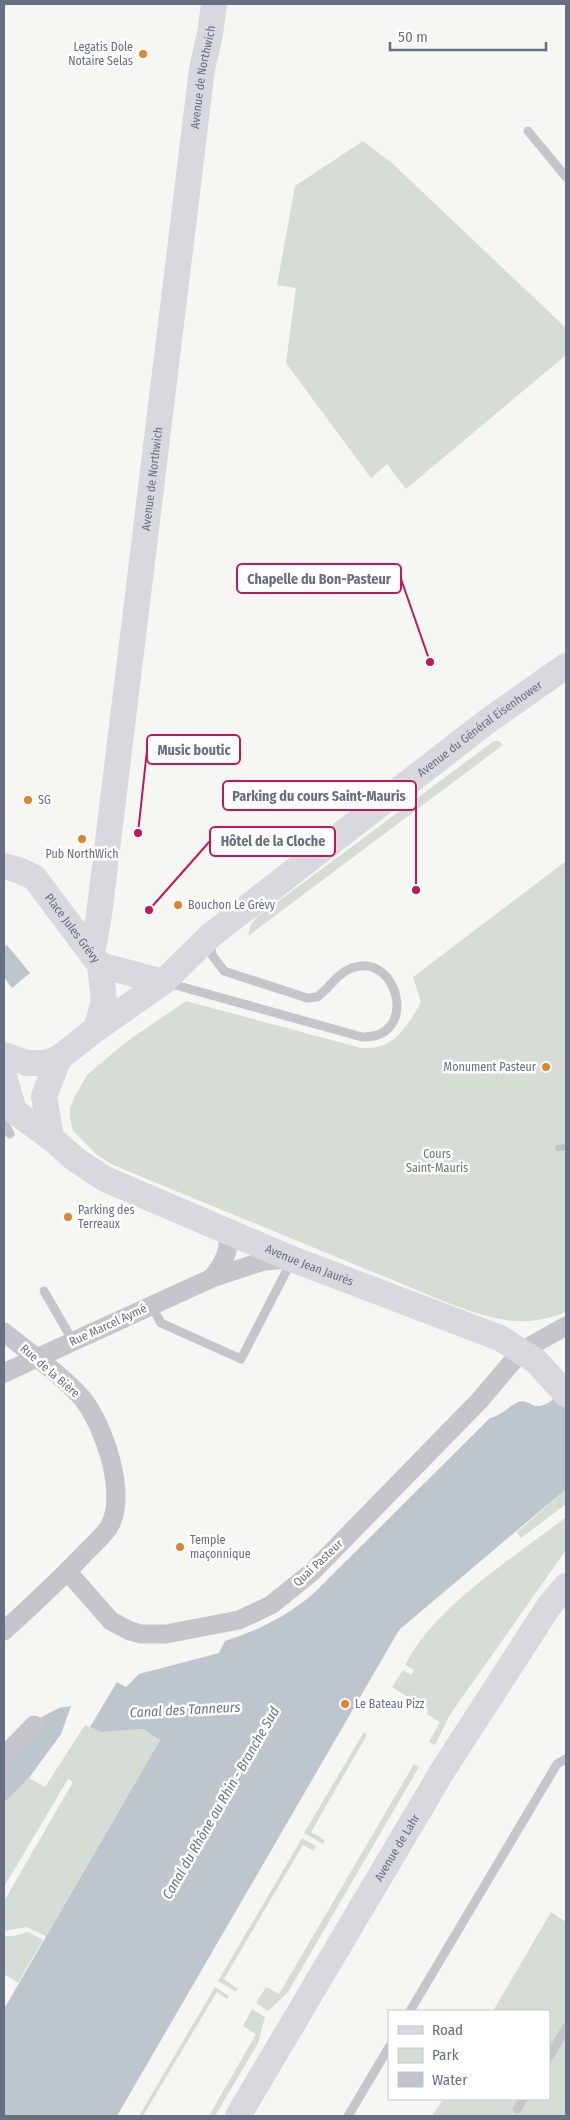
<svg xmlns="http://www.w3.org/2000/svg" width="570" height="2120" font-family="'Fira Sans Condensed',sans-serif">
<rect width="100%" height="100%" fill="#f6f7f3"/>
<!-- green -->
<g fill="#d6ddd5">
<polygon points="363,141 393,164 566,328 566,355 406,489 387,464 371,478 286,363 296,288 277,285 295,186"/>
<polygon points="494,741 499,741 503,745 248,936 251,924 257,917"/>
<path d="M 566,861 L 566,1312 C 523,1329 495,1320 453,1305 L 113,1165 L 97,1155 L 73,1131 L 70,1119 L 70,1108 L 75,1096 L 87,1075 L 126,1042 L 186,1001 L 361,1048 C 368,1048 375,1048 381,1046 C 399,1041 413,1017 421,1002 L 413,977 Z"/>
<polygon points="566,1489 566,1504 521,1538 517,1532"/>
<path d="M 566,1517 L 566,1550 L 449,1716 L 435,1745 L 429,1742 L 440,1722 L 427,1714 L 428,1710 L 392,1687 L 403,1670 L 411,1675 L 414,1670 L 405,1665 C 437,1604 513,1559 566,1517 Z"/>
<polygon points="85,1725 101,1732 143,1729 160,1740 46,1936 26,1927 4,1931 4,1901 73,1782 68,1779 4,1887 4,1803 29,1778 45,1787"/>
<polygon points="364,1732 367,1735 311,1832 325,1840 323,1844 304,1833"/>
<polygon points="414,1764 419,1767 288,1992 268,2011 256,2003 266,1987 279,1994"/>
<polygon points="302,1838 316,1846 314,1851 303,1845 224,1979 238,1989 236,1992 218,1981"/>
<polygon points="551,1912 566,1922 566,2116 432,2116 443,2099 549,2099 549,2011 493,2011"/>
<polygon points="28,1932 43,1940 18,1983 4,1974 4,1936 14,1936"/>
<polygon points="215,1987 229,1996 227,1999 217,1992 143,2116 139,2116"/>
<polygon points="252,2009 265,2017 258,2043 215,2116 209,2116 256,2034 243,2026"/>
</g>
<!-- water -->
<g fill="#bec5cd">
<polygon points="7,945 30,973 12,988 4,977 4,947"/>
<path d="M 566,1387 L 566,1489 L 399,1630 L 117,2116 L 4,2116 L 4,2009 L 160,1740 L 143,1729 L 101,1732 L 90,1727 L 117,1682 L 126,1687 L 139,1674 L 219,1653 L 225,1641 C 257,1631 287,1616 313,1594 L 490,1418 C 502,1415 508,1407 518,1402 C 526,1399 529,1405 537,1406 C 548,1407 559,1394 566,1387 Z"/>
<polygon points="71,1706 61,1734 29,1778 4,1803 4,1763 32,1722 59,1708"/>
</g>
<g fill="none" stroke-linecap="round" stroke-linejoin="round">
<!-- stream -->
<polyline stroke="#bec5cd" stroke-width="6" points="558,1148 566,1147"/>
<!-- lane -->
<g stroke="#c5c6cb" stroke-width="9">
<polyline points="528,131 566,177"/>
<path d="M 168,983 L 362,1037 C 420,1039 398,951 352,968 C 336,974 330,988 317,997 L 307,998 L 224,971 L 212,955 L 210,941"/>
<polyline points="4,1123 10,1134"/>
<polyline points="44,1291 73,1341"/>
<polyline points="151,1305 161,1323 241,1359 291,1262"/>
<polyline points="410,2011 557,1764 566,1759"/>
<polyline points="549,2057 566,2028"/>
<polyline points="517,2109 523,2099"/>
<polyline points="348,2116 389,2047"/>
</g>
<!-- street -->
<g stroke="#c5c6cb" stroke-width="19">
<path d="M 212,1278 C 223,1264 230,1252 228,1233"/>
<path d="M 4,1332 C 29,1353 60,1373 82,1398 C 104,1425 128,1495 109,1527 C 103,1536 94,1544 86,1552 C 60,1580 32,1605 4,1631"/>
<polyline points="4,1373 212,1278 264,1261 289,1259"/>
<polyline points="68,1572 111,1621 130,1631 141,1634 166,1634 239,1620 271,1605 312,1572 480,1400 513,1361 532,1345 566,1326"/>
<polyline points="4,1756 34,1725"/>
</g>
<!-- secondary -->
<g stroke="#d8d9df" stroke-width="26">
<path id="s1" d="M 4,866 L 18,870 L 34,877 L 100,965 L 104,1001 L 96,1029"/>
<path id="s2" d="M 92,954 L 99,915 L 202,69 L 210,34 L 214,4"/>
<polyline points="100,965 163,982"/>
<path id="s3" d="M 4,1055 L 27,1063 L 45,1063 L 59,1058 L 96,1029 L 163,982 L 210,936 L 489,720 L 566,666"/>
<path id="s4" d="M 4,1076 L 14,1111 L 51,1138 L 75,1159 L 105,1179 L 292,1259 L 500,1338 L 536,1361 L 566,1394"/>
<polyline points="51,1138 44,1096 59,1058"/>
<path id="s5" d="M 238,2116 L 443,1770 L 549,1606 L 566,1586"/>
</g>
</g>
<!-- markers -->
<g fill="#da8630" stroke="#fff" stroke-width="2">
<circle cx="143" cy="54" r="5"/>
<circle cx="28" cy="800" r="5"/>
<circle cx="82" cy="839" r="5"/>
<circle cx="178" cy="905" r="5"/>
<circle cx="546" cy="1067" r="5"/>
<circle cx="68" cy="1217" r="5"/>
<circle cx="180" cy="1547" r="5"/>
<circle cx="345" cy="1704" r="5"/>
</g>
<g text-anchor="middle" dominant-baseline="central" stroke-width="5" stroke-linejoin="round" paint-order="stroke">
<!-- poi labels -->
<g font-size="12" fill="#676f83" stroke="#fff" text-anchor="start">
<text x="133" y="47" text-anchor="end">Legatis Dole<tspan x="133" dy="14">Notaire Selas</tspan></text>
<text x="38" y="800">SG</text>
<text x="82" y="854" text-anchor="middle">Pub NorthWich</text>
<text x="188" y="905">Bouchon Le Grévy</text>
<text x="536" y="1067" text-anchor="end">Monument Pasteur</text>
<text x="78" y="1210">Parking des<tspan x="78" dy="14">Terreaux</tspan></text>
<text x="190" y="1540">Temple<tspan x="190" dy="14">maçonnique</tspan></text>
<text x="355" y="1704">Le Bateau Pizz</text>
</g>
<!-- street labels -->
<g font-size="12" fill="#676f83" stroke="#fff">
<text stroke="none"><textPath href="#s2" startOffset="884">Avenue de Northwich</textPath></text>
<text stroke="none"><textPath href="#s2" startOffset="479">Avenue de Northwich</textPath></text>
<text stroke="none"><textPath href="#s3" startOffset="592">Avenue du Général Eisenhower</textPath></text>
<text stroke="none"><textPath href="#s1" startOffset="96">Place Jules Grévy</textPath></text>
<text stroke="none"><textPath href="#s4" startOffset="372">Avenue Jean Jaurès</textPath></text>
<text transform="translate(108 1325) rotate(-25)">Rue Marcel Aymé</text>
<text transform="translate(50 1371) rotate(41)">Rue de la Bière</text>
<text transform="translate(318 1563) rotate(-43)">Quai Pasteur</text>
<text stroke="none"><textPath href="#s5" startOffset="312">Avenue de Lahr</textPath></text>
</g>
<!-- park labels -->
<g font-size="12" fill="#657b67" stroke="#fff">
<text x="437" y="1154">Cours<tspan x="437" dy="14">Saint-Mauris</tspan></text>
</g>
<!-- water labels -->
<g font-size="14" font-style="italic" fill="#687686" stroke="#fff">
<text transform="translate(185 1710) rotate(-3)">Canal des Tanneurs</text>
<text transform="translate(221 1803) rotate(-60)">Canal du Rhône au Rhin - Branche Sud</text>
</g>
</g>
<!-- callouts -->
<path fill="none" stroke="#c2185b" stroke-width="2" d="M430 662L401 579M138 833L147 750M416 890L416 796M149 910L210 841"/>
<g fill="#c2185b" stroke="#fff" stroke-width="2">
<circle cx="430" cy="662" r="5"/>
<circle cx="138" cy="833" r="5"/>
<circle cx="416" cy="890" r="5"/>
<circle cx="149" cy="910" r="5"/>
</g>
<g fill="#fff" stroke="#c2185b" stroke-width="2">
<rect x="237" y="564" width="164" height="29" rx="5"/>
<rect x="147" y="735" width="93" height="29" rx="5"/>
<rect x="223" y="781" width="193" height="29" rx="5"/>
<rect x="210" y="827" width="125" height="29" rx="5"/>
</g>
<g font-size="14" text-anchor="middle" font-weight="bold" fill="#676f83">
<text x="319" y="584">Chapelle du Bon-Pasteur</text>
<text x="194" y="755">Music boutic</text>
<text x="319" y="801">Parking du cours Saint-Mauris</text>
<text x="273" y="846">Hôtel de la Cloche</text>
</g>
<!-- border -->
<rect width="570" height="2120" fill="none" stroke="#676f83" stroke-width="10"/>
<!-- legend -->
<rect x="388" y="2010" width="162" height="90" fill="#ffffff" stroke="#c2c5cd"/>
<rect x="398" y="2026" width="25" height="8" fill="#d8d9df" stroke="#c2c5cd"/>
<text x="432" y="2035" font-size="15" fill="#676f83">Road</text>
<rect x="398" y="2048" width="25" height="15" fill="#d6ddd5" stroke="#c2c5cd"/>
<text x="432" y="2060" font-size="15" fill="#676f83">Park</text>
<rect x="398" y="2072" width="25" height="15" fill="#bec5cd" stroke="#c2c5cd"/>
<text x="432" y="2085" font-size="15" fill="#676f83">Water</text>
<!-- scale -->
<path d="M390 42v8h156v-8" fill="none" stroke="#676f83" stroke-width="2.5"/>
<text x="398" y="42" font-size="15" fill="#676f83" stroke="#ffffff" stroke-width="4" paint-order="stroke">50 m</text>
</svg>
